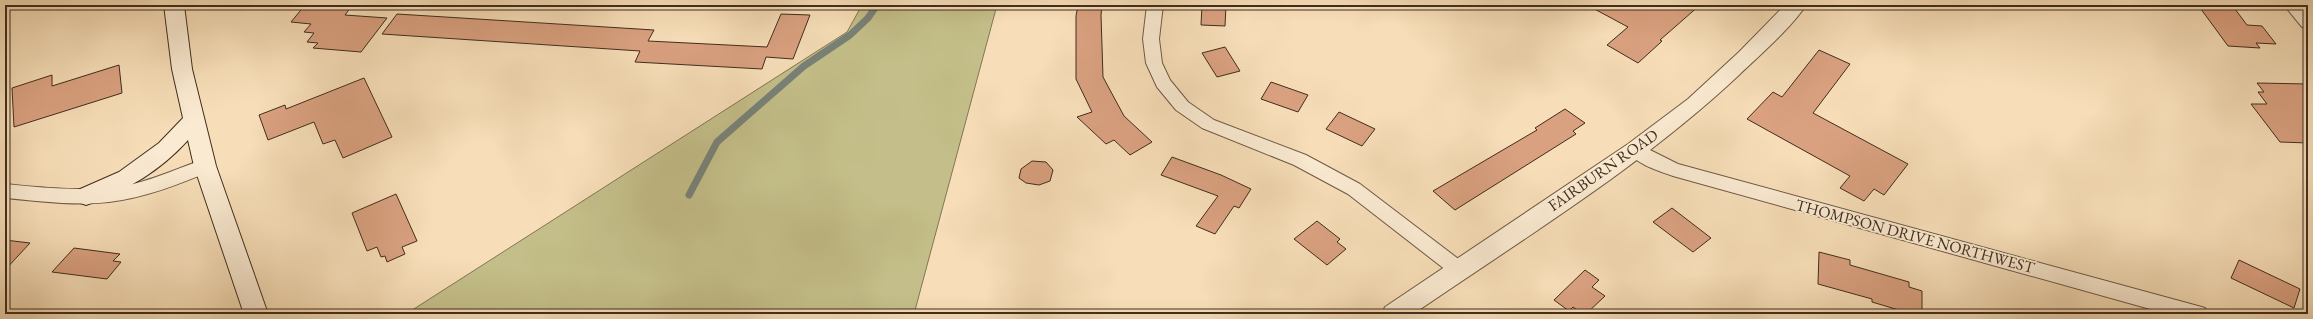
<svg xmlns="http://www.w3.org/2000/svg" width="2313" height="319" font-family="'EB Garamond',serif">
<rect width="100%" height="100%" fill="#f7deb8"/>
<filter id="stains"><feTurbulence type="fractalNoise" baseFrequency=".005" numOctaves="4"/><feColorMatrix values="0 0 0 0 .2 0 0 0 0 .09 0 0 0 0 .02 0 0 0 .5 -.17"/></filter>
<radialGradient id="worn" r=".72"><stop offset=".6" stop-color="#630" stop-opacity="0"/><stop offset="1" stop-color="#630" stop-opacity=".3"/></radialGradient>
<!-- green -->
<polygon fill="#c4bf8a" stroke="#827654" points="862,5 997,5 914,314 406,314 847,32"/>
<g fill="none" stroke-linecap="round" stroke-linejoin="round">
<!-- stream -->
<polyline stroke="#788278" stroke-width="7" points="689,195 717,142 804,66 850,35 868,18 877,5"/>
</g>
<!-- building -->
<g fill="#daa180" stroke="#402d1e">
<polygon points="305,5 351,7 345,15 387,18 361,52 313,48 318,43 307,42 314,33 304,32 311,24 291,22"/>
<polygon points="1078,5 1102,5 1101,15 1103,77 1124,116 1152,142 1130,155 1114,140 1106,144 1077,117 1092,112 1076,79 1076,16"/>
<polygon points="1202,5 1226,5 1225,26 1201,25"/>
<polygon points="1587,5 1700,5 1660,40 1662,41 1660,43 1638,63 1607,45 1628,27"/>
<polygon points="2198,5 2232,5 2247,25 2262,26 2276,44 2256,43 2260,48 2228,46"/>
<polygon points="397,14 654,30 648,41 767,47 781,14 810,15 793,59 766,57 762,69 635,62 640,51 382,34"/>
<polygon points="1225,47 1240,71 1217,77 1202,53"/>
<polygon points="1819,50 1850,64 1813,113 1908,164 1884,195 1874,189 1864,201 1840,188 1850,176 1747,119 1773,92 1782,97"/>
<polygon points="119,65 122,93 14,127 12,88 52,75 52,86"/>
<polygon points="364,78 392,137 343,158 335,140 323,144 314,122 268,140 259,115 285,105 286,109"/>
<polygon points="1271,82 1308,95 1298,112 1261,99"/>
<polygon points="2257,83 2308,84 2308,143 2280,142 2251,104 2267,104 2258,92 2264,92"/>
<polygon points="1565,109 1585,123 1573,131 1576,134 1455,210 1433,191 1537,130 1535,128"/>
<polygon points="1339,112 1375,129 1362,146 1326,129"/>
<polygon points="1172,157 1221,175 1251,189 1239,208 1234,206 1215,234 1196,226 1218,196 1161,175"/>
<polygon points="1032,161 1046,162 1053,170 1050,181 1039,185 1026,183 1019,178 1021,169"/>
<polygon points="396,194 417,241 402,247 405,254 387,262 385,256 381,257 377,247 367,251 352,213"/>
<polygon points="1672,208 1711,238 1693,252 1653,222"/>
<polygon points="1317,221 1340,239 1337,242 1346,249 1327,265 1294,239"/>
<polygon points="5,240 30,243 5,270"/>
<polygon points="74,248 120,254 113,261 121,262 107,279 52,272"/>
<polygon points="1819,252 1850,260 1850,265 1909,282 1909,287 1922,291 1922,314 1912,314 1872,302 1872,299 1818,284"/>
<polygon points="2239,260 2300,289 2294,308 2231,278"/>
<polygon points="1585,270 1599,280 1592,287 1605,296 1586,314 1583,314 1573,307 1569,311 1554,300"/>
</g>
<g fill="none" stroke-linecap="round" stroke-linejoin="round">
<!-- minor casing -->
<g stroke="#6e5944" stroke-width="2">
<g id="minor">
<polygon points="1147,5 1163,5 1159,39 1162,63 1170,80 1188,102 1214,120 1306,155 1360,184 1465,264 1468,269 1465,274 1458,277 1451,274 1348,194 1294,165 1202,128 1176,110 1157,87 1146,63 1143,39"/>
<polygon points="2284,5 2301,5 2308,13 2308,28 2302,27"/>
<path d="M 1636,143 L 1678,164 L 2198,306 L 2205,308 L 2208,314 L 2168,314 L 1673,176 C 1659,171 1635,164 1627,150 L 1630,145 Z"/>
<path d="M 205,159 L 211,161 L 214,166 L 211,171 C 179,184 145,198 109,202 C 74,206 39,201 5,198 L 5,184 C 48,188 90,193 133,184 C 158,178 181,167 205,159 Z"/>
</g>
</g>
<!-- tertiary casing -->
<g stroke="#6e5944" stroke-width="2">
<path id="tertiary" d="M 1785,5 L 1806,5 C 1793,26 1758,57 1739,75 C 1641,167 1524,238 1413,314 L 1382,314 L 1385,307 L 1628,144 L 1688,99 L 1739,52 Z"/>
</g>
<!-- secondary casing -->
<g stroke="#402d1e" stroke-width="2">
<path id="secondary" d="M 164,5 L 184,5 L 192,69 L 216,166 L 268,314 L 244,314 L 194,166 L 188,140 C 161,170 125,192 86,205 L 78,202 L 75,196 L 78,190 L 119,172 L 159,143 L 183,118 L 172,69 Z"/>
</g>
<!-- minor -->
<use href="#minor" fill="#faead1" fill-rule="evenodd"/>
<!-- tertiary -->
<use href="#tertiary" fill="#faead1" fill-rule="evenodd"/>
<!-- secondary -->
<use href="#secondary" fill="#faead1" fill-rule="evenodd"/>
</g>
<g text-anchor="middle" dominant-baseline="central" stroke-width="3.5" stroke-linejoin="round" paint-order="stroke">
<!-- street labels -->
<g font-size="16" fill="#402d1e" stroke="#faead1">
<text transform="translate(1603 170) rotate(-35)">FAIRBURN ROAD</text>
<text transform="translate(1915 236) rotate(15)">THOMPSON DRIVE NORTHWEST</text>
</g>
</g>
<!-- margin -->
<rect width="2313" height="319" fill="none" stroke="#f7deb8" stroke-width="20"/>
<rect x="6" y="6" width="2301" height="307" fill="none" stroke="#402d1e" stroke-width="2"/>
<rect x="10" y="10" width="2293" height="299" fill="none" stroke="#402d1e"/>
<rect width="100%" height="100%" filter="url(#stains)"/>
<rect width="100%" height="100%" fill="url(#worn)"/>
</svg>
